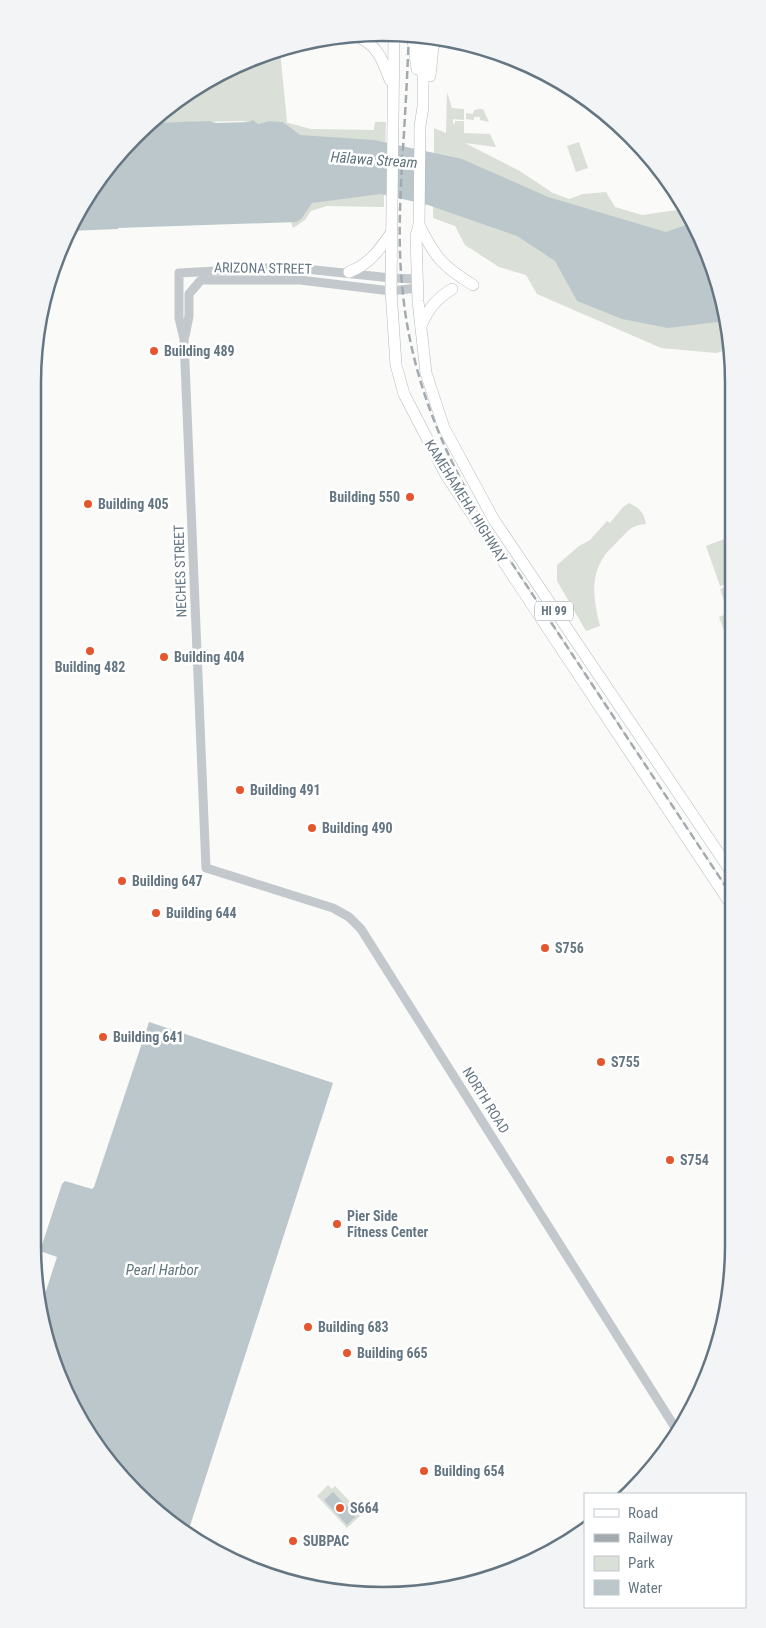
<svg xmlns="http://www.w3.org/2000/svg" width="766" height="1628" font-family="'Roboto Condensed',sans-serif">
<rect width="100%" height="100%" fill="#fafaf8"/>
<!-- green -->
<g fill="#dadfd7">
<polygon points="280,50 287,122 285,122 311,129 374,130 375,122 386,122 385,156 298,140 283,122 269,121 258,124 243,121 150,123 188,92 249,59"/>
<polygon points="447,92 452,108 464,109 464,120 453,119 453,123 455,124 455,121 464,121 464,133 490,134 496,147 465,143 518,170 553,193 569,199 583,194 606,192 615,207 642,215 684,209 703,242 647,254 434,160 434,128 446,133"/>
<polygon points="477,109 483,109 489,122 480,120 480,117 474,117 474,120 466,119 466,113 473,114 474,110 477,110"/>
<polygon points="579,142 588,168 576,172 567,146"/>
<polygon points="384,171 384,207 327,206 311,211 305,220 293,228 291,222 302,212 303,200"/>
<polygon points="433,186 718,290 730,337 731,349 716,353 661,348 537,294 526,275 499,267 465,245 455,226 433,218"/>
<path d="M 629,503 C 639,508 644,512 646,524 C 629,526 630,530 618,541 C 614,546 608,550 605,555 C 589,577 594,602 600,626 L 586,631 L 557,581 L 557,565 L 579,546 L 590,540 L 607,521 L 610,523 L 623,507 Z"/>
<polygon points="727,538 731,550 731,583 720,586 706,546"/>
<polygon points="731,585 731,611 728,612 720,589"/>
<polygon points="731,612 732,653 719,617"/>
<polygon points="328,1485 332,1489 335,1486 362,1514 347,1528 317,1496"/>
</g>
<!-- water -->
<g fill="#bbc7cb">
<polygon points="253,120 258,124 269,121 283,122 300,135 374,140 462,159 548,197 666,232 692,223 707,249 726,321 668,328 622,319 577,301 555,261 517,236 428,205 381,194 312,203 302,218 297,222 118,228 118,229 69,231 91,189 135,135 150,123 210,121 216,123 249,122"/>
<path d="M 33,496 L 36,496 C 39,503 34,510 37,517 L 33,526 Z"/>
<polygon points="149,1022 333,1083 188,1532 119,1476 79,1420 51,1358 42,1303 57,1257 40,1251 62,1184 65,1181 92,1189 94,1187"/>
<polygon points="333,1492 356,1516 347,1525 324,1500"/>
</g>
<g fill="none" stroke-linecap="round" stroke-linejoin="round">
<!-- primary casing -->
<g stroke="#b5babe" stroke-width="12">
<g id="primary">
<polyline points="394,34 391,291 396,365 404,394 446,475 732,906"/>
<path d="M 354,35 C 377,44 382,58 390,80"/>
<polyline points="409,35 413,40 417,69"/>
<polyline points="423,36 423,107 420,126 419,225 416,236 418,301 426,373 444,428 494,520 732,873"/>
<polyline points="430,76 433,46 440,38"/>
<path d="M 419,225 C 435,257 442,266 473,285"/>
<path d="M 349,272 C 370,264 380,249 392,232"/>
<path d="M 421,326 C 428,309 436,299 452,289"/>
</g>
</g>
<!-- tertiary -->
<g stroke="#c3c8cc" stroke-width="9">
<polyline points="416,279 391,278 287,267 179,273 179,318 184,339 206,868 333,908 349,917 361,929 676,1429"/>
<polyline points="185,336 189,316 189,294 201,280 300,280 391,291 417,288"/>
</g>
<!-- primary -->
<use href="#primary" stroke="#fff" stroke-width="11"/>
<!-- rail -->
<path stroke="#a2aab0" stroke-width="2.5" stroke-dasharray="8 4" stroke-linecap="butt" d="M 409,35 C 407,78 405,121 402,163 C 400,204 398,244 402,284 C 409,370 440,448 484,521 L 732,896"/>
</g>
<!-- markers -->
<g fill="#e4572e" stroke="#fff" stroke-width="2">
<circle cx="154" cy="351" r="5"/>
<circle cx="410" cy="497" r="5"/>
<circle cx="88" cy="504" r="5"/>
<circle cx="90" cy="651" r="5"/>
<circle cx="164" cy="657" r="5"/>
<circle cx="240" cy="790" r="5"/>
<circle cx="312" cy="828" r="5"/>
<circle cx="122" cy="881" r="5"/>
<circle cx="156" cy="913" r="5"/>
<circle cx="545" cy="948" r="5"/>
<circle cx="103" cy="1037" r="5"/>
<circle cx="601" cy="1062" r="5"/>
<circle cx="670" cy="1160" r="5"/>
<circle cx="337" cy="1224" r="5"/>
<circle cx="308" cy="1327" r="5"/>
<circle cx="347" cy="1353" r="5"/>
<circle cx="424" cy="1471" r="5"/>
<circle cx="340" cy="1508" r="5"/>
<circle cx="293" cy="1541" r="5"/>
</g>
<g text-anchor="middle" dominant-baseline="central" stroke-width="5" stroke-linejoin="round" paint-order="stroke">
<!-- shield labels -->
<rect fill="#fff" stroke="#939fa8" stroke-width="1" x="535" y="601.5" width="38" height="19" rx="4"/>
<g font-size="12" font-weight="bold" fill="#657683">
<text x="554" y="611">HI 99</text>
</g>
<!-- street labels -->
<g font-size="14" fill="#657683" stroke="#fff">
<text transform="translate(263 268) rotate(1)">ARIZONA STREET</text>
<text transform="translate(466 501) rotate(58)">KAMEHAMEHA HIGHWAY</text>
<text transform="translate(180 571) rotate(-92)">NECHES STREET</text>
<text transform="translate(486 1100) rotate(58)">NORTH ROAD</text>
</g>
<!-- poi labels -->
<g font-size="14" font-weight="bold" fill="#657683" stroke="#fff" text-anchor="start">
<text x="164" y="351">Building 489</text>
<text x="400" y="497" text-anchor="end">Building 550</text>
<text x="98" y="504">Building 405</text>
<text x="174" y="657">Building 404</text>
<text x="90" y="667" text-anchor="middle">Building 482</text>
<text x="250" y="790">Building 491</text>
<text x="322" y="828">Building 490</text>
<text x="132" y="881">Building 647</text>
<text x="166" y="913">Building 644</text>
<text x="555" y="948">S756</text>
<text x="113" y="1037">Building 641</text>
<text x="611" y="1062">S755</text>
<text x="680" y="1160">S754</text>
<text x="347" y="1216">Pier Side<tspan x="347" dy="16">Fitness Center</tspan></text>
<text x="318" y="1327">Building 683</text>
<text x="357" y="1353">Building 665</text>
<text x="434" y="1471">Building 654</text>
<text x="350" y="1508">S664</text>
<text x="303" y="1541">SUBPAC</text>
</g>
<!-- water labels -->
<g font-size="15" font-style="italic" fill="#60757c" stroke="#fff">
<text transform="translate(374 160) rotate(4)">Hālawa Stream</text>
<text x="162" y="1270">Pearl Harbor</text>
</g>
</g>
<!-- crop -->
<path d="M0 0H766V1628H0ZM383 41H383A342 342 0 0 1 725 383V1245A342 342 0 0 1 383 1587H383A342 342 0 0 1 41 1245V383A342 342 0 0 1 383 41Z" fill="#f3f4f5" fill-rule="evenodd"/>
<path fill="none" stroke="#657683" stroke-width="2.5" d="M383 41H383A342 342 0 0 1 725 383V1245A342 342 0 0 1 383 1587H383A342 342 0 0 1 41 1245V383A342 342 0 0 1 383 41Z"/>
<!-- legend -->
<rect x="584" y="1493" width="162" height="115" fill="#ffffff" stroke="#c1c8cd"/>
<rect x="594" y="1509" width="25" height="8" fill="#ffffff" stroke="#c1c8cd"/>
<text x="628" y="1518" font-size="15" fill="#657683">Road</text>
<rect x="594" y="1534" width="25" height="8" fill="#a2aab0" stroke="#c1c8cd"/>
<text x="628" y="1543" font-size="15" fill="#657683">Railway</text>
<rect x="594" y="1556" width="25" height="15" fill="#dadfd7" stroke="#c1c8cd"/>
<text x="628" y="1568" font-size="15" fill="#657683">Park</text>
<rect x="594" y="1580" width="25" height="15" fill="#bbc7cb" stroke="#c1c8cd"/>
<text x="628" y="1593" font-size="15" fill="#657683">Water</text>
</svg>
